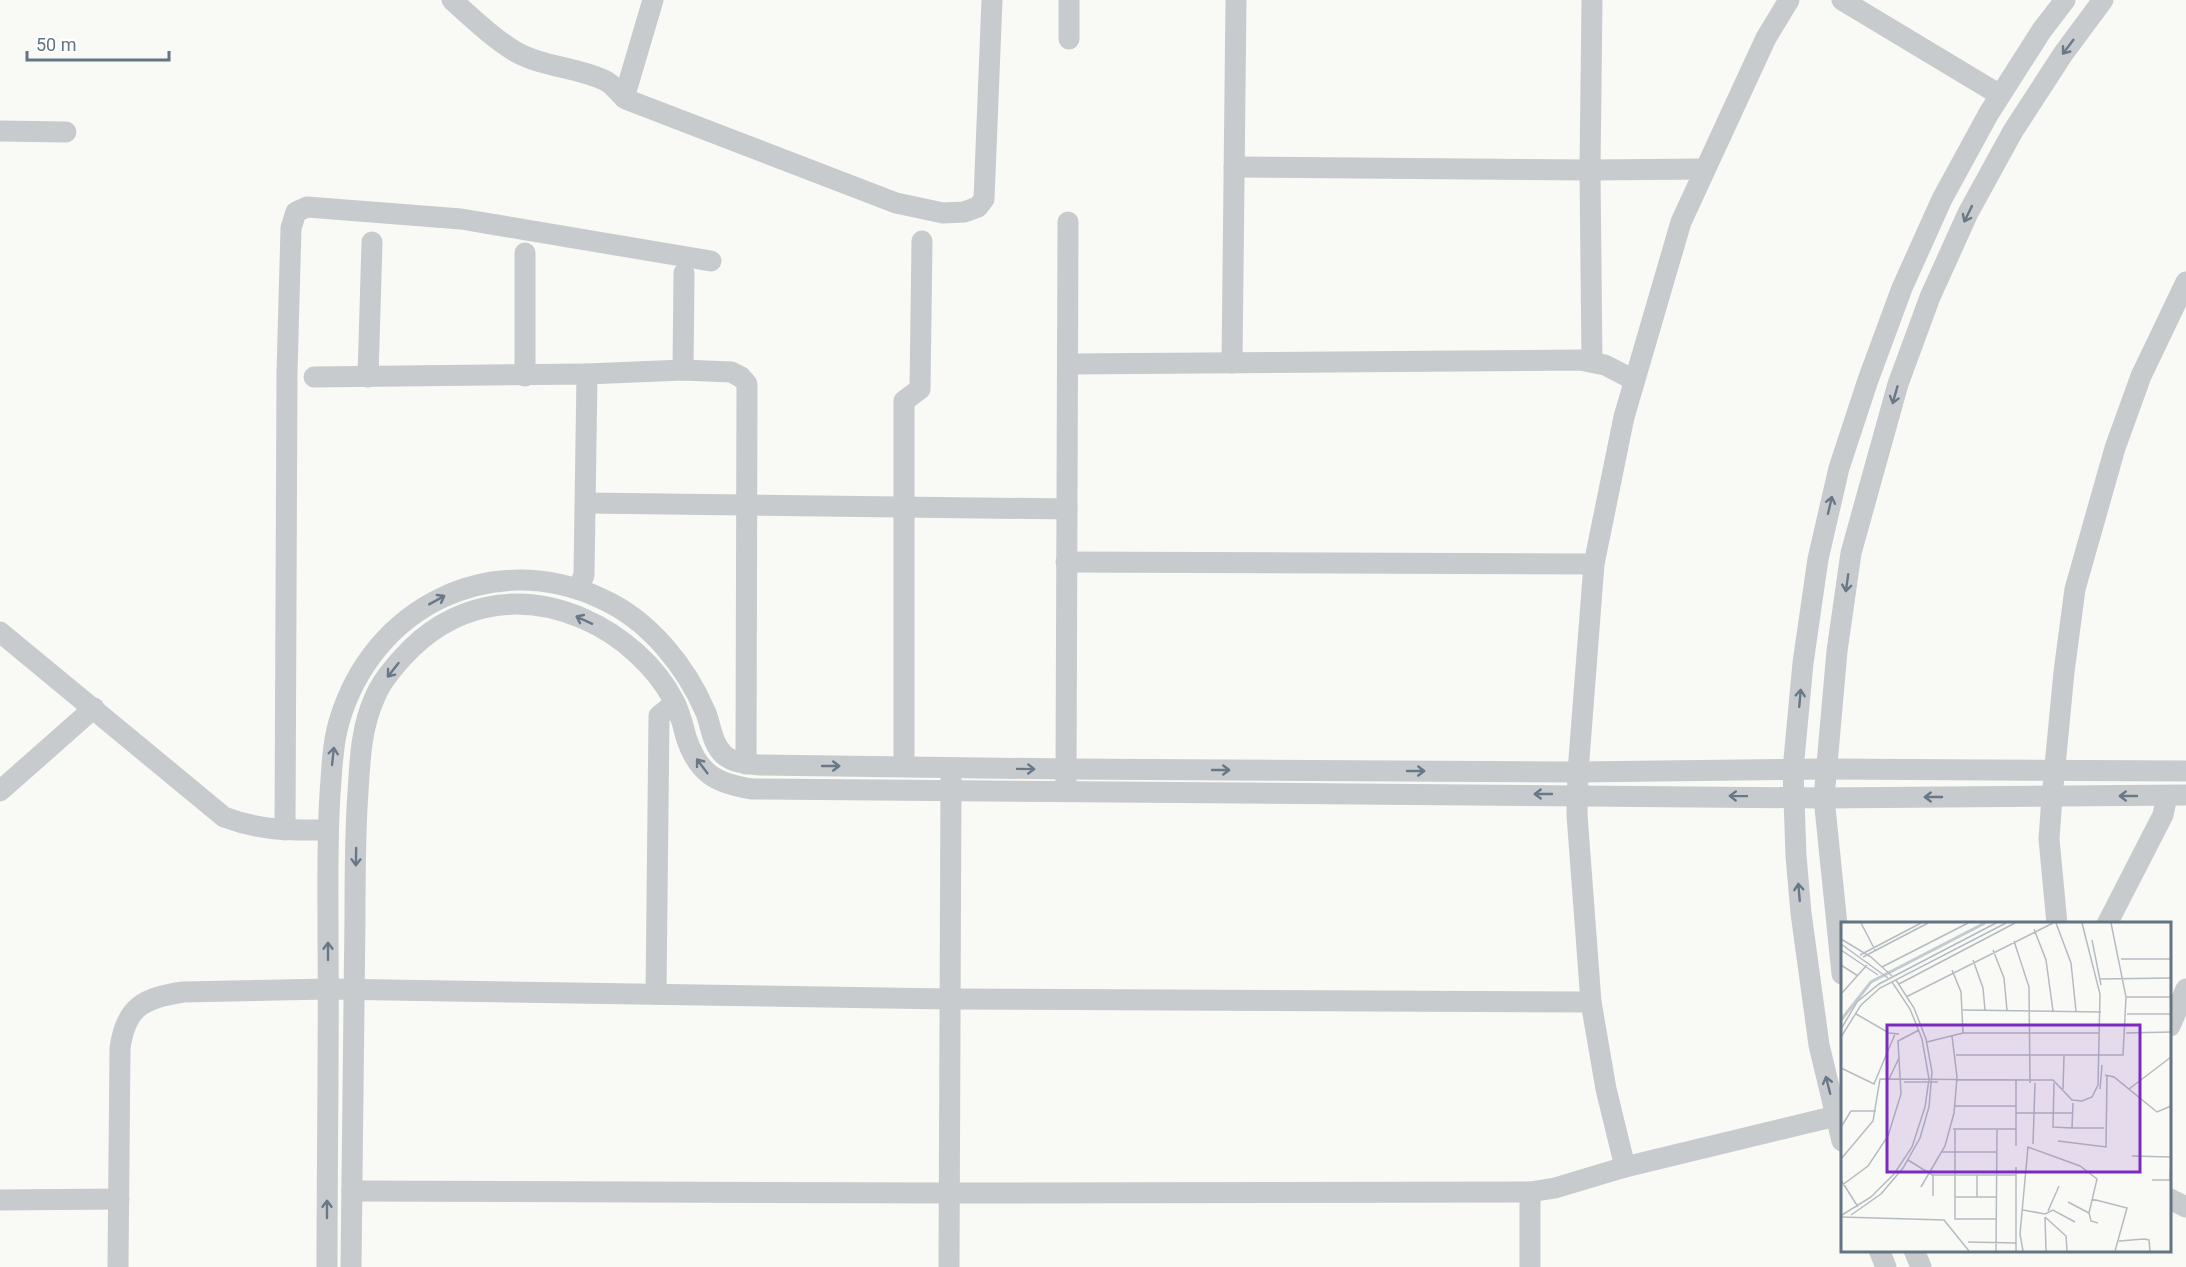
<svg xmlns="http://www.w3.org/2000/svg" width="2186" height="1267" font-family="Roboto,sans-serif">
<rect width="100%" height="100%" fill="#f9f9f6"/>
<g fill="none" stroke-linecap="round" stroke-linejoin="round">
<!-- street -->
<g stroke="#c7cbce" stroke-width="21">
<path d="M 452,0 C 472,18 493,38 516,52 C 543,67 576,67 604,80 C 615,85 619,95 628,100 L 896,203 L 943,213 L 964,212 L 978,207 L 984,199 L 992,0"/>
<polyline points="1842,0 2000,95"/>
<polyline points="1069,39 1069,0"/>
<polyline points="624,98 653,0"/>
<polyline points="0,131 66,132"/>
<polyline points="1234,167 1590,170 1705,169"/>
<polyline points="1592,362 1590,170 1592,0"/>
<polyline points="1232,363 1236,0"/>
<polyline points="1069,364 1580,360 1605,365 1634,380"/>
<polyline points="683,370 684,273"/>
<polyline points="587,374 683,370 731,372 741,377 747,384 746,764"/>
<polyline points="525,376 525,253"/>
<polyline points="314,377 587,374 584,575 578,589"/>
<polyline points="368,377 372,242"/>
<polyline points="586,503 1067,509"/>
<polyline points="1066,562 1594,564"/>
<path d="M 0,632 L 224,817 C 261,831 289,830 328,830"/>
<polyline points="904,766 904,401 920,389 922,241"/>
<polyline points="1066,782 1068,222"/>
<polyline points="0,791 94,708"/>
<polyline points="285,830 287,373 291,228 296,212 307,207 461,219 711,261"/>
<polyline points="2057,924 2049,839 2052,797 2064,672 2075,589 2115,448 2141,376 2186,282"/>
<polyline points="2107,924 2163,815 2167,796"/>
<polyline points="1842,974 1824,798 1837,651 1851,553 1898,384 1930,297 1968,213 2013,131 2063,54 2103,0"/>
<polyline points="656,994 659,716 675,703"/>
<polyline points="2170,1026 2186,989"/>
<polyline points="1842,1141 1819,1045 1801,913 1796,856 1793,770 1803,663 1818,559 1839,468 1868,380 1902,288 1942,199 1989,113 2042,30 2065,0"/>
<polyline points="1625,1167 1606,1089 1591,1002 1577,815 1578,772 1594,564 1624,417 1681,222 1766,38 1789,0"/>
<polyline points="352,1191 948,1193 1530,1192 1555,1188 1625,1167 1836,1116"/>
<polyline points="1530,1192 1530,1267"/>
<polyline points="2170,1199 2186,1207"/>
<polyline points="0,1200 119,1199"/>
<polyline points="1879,1250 1886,1267"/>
<polyline points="1914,1250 1921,1267"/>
<path d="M 118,1267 L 120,1048 C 126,1006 144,998 183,992 L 329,989 L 948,999 L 1591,1002"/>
<path d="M 327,1267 C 327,1156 329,1046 328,935 C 328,888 327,841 330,794 C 332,770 332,746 339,722 C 372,607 492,547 602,599 C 649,620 686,666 706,713 C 711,726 712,743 723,754 C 732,763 748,764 760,765 L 1065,769 L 1578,772 L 1826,769 L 2186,771"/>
<path d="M 351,1267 C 352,1150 353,1033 355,916 C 355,875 355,833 358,792 C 360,760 361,727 375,697 C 381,682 392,669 403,657 C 451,604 518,590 584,619 C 621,635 656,666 674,701 C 680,712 683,725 686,737 C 698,774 717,784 753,789 L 1824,798 L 2186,795"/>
<polyline points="949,1267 951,777"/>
</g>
</g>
<!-- one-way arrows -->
<defs><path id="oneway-shaft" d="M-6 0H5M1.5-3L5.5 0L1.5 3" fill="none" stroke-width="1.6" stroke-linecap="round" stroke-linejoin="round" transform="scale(1.5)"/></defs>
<g stroke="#687886">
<use href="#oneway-shaft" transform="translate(2068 47) rotate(127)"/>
<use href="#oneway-shaft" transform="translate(1968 214) rotate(116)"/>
<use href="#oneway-shaft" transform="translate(1895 395) rotate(106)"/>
<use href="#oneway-shaft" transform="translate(1830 505) rotate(-77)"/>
<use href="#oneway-shaft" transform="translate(1847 583) rotate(98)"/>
<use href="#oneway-shaft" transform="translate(437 600) rotate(-29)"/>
<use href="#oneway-shaft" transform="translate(584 620) rotate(-155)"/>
<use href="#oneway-shaft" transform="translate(393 670) rotate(128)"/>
<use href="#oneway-shaft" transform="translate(1800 698) rotate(-85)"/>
<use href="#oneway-shaft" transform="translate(333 756) rotate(-84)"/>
<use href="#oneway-shaft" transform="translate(702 766) rotate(-127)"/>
<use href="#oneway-shaft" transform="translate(831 766)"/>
<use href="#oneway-shaft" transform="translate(1026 769) rotate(1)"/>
<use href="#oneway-shaft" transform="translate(1221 770)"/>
<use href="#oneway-shaft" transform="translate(1416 771)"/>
<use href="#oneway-shaft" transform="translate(1543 794) rotate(-180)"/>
<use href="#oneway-shaft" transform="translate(1738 796) rotate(-179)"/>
<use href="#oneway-shaft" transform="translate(2128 796) rotate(180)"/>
<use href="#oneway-shaft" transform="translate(1933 797) rotate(180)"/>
<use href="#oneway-shaft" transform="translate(356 857) rotate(91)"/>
<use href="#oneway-shaft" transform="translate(1799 892) rotate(-95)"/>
<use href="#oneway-shaft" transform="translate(328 951) rotate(-90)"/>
<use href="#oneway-shaft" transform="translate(1828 1085) rotate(-104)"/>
<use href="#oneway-shaft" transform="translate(327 1209) rotate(-90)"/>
</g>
<!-- overview -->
<g transform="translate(1841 922)">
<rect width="330" height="330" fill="#f9f9f6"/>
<path fill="none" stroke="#c1cbd0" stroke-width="3" d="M 0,98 L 30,60 L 144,1"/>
<path fill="none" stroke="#b4bcc1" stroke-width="1.5" d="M 20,1 L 34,28M 215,1 L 230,41 L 235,89M 193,7 L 205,38 L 212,89M 0,17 L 30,35 L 51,54M 251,18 L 260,63M 173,19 L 188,65 L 189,161M 0,22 L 47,56M 0,28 L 37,53M 152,28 L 163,56 L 166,88M 19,33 L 80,1M 22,35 L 87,1M 280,37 L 330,37M 132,38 L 142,66 L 144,88M 0,43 L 17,54M 41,45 L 127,1M 111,48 L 120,70 L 122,111M 259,57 L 330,56M 58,62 L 174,1M 0,72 L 26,43M 65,75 L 212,1M 285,75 L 330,75M 122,88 L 260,90M 15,92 L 48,111 L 58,112M 286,92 L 330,92M 0,107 L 16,80 L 38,62 L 155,1M 285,111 L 330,110M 0,115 L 20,83 L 39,66 L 165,1M 86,120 L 122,111 L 258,111M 115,133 L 282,133 L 285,75 L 270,1M 0,146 L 33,162 L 54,112M 264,153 L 273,155 L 316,190 L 330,184M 48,157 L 58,136M 63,160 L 97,160M 213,161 L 212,205 L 231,206M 222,167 L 223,134M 259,167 L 261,143M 288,167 L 330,135M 232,181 L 231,206 L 263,206M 114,184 L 175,184M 175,191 L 231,191M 0,205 L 10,189 L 35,189M 112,207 L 175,207M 114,208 L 114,297 L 155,297M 217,219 L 265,225 L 266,153M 192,222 L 194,161M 175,224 L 175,158M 101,230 L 156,230M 291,234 L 330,235M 0,237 L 32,199 L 39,157 L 212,158 L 231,178 L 241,179 L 251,175 L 257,163 L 259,72 L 241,1M 67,238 L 91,253 L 175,253M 136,253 L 136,275M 0,258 L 17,285M 311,258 L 330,258M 329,258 L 330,236M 0,264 L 27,244 L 47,214 L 60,172 L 57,119 L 78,108M 80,265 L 104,224 L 113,191 L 116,155 L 111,114M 92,274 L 92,253M 114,275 L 155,275M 251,277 L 286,286 L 274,329M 227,280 L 248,291M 182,288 L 204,292 L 212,288 L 234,300M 207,289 L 218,264M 1,293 L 30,275 L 53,252 L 71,225 L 84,185 L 88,157 L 81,117 L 69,87 L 51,60M 10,293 L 40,272 L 62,246 L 79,216 L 88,185 L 91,150 L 85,117 L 73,86 L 55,58M 0,295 L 103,298 L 128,329M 204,295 L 225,314 L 226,329M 204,295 L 205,329M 278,319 L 303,317 L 308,318 L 309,329M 127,320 L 175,321M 155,329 L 156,208M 175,329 L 175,245M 182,329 L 179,312 L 187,225 L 239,244 L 256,257 L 248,291 L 250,299 L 257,301"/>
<path fill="#7b2cbf" fill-opacity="0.15" stroke="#7b2cbf" stroke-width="3" d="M 46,103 L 299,103 L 299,250 L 46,250 Z"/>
<rect width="330" height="330" fill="none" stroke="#637482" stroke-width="3"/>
</g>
<!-- scale -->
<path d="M27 51v9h142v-9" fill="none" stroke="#637482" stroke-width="3"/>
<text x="36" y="51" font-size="18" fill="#637482" stroke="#ffffff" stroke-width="4.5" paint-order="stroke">50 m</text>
</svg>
